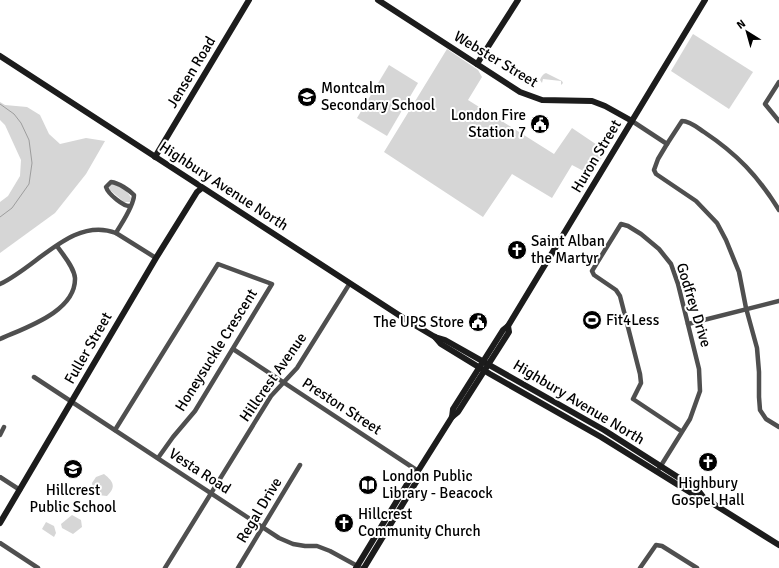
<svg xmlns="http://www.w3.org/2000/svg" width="779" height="568" font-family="Signika,sans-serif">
<rect width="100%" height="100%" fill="#fff"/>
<!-- green -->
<g fill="#d6d6d6">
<polygon points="693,34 753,72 729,109 671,71"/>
<polygon points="447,49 478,70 482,77 468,100 554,154 572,128 606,151 591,175 572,165 552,198 512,174 483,217 384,152"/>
<polygon points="389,65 418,83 387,136 357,118"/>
<path d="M 546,73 L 562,81 L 563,83 L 561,85 L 561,81 L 543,79 L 542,83 L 540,80 C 541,77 543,74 546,73 Z"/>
<polygon points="0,102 5,105 27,107 40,115 49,134 60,144 86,138 105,141 86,174 55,213 0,253 0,202 8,196 20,176 21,160 5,125 0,120"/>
<path d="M 111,184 C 118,184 129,192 131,198 L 130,202 L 124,202 L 110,190 L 109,188 Z"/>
<path d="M 104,474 C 114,482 116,487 107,496 L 98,495 L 93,491 L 92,483 L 96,477 Z"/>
<polygon points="72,515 81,520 82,527 73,534 62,528 61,524"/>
<polygon points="46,522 54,526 56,533 54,537 42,529"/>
</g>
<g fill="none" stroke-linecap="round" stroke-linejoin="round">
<!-- stream -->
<polyline stroke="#9d9d9d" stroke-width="1" points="0,104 14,114 21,123 29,140 32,163 29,184 12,208 0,217"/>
<!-- street -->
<g stroke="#4f4f4f" stroke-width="4.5">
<polyline points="779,82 765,104 779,121"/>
<path d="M 632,121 L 667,144 L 682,121 C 690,121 698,128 704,132 C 737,154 758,176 779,210"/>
<polyline points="667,144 658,159 654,170 656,174 696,201 717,223 726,240 739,272 746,308 757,348 759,372 759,397 760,410 766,419 779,427"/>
<path d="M 116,233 C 121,224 134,206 134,195 C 129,190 119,183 111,182 L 106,187 C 108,194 124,207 130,206"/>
<path d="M 0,284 C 37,267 73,216 116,233 L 156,258"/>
<polyline points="688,324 779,301"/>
<path d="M 0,339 C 24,328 76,312 75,278 C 74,267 63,255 57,246"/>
<polyline points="233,349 418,471"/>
<polyline points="34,377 279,538 293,544 305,546 317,546 330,551 361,568"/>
<polyline points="115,430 218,264 272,284 195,411 173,437 158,458"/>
<polyline points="0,435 4,427"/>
<polyline points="657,472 690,419 700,391 699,369 678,284 671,264 659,249 641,234 628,226 621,224 592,271 594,275 616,290 620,296 640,374 641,383 633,399 681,431"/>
<polyline points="0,477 20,490"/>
<polyline points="0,543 38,568"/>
<polyline points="165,568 271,396 297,368 350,283"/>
<polyline points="238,568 300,465"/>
<polyline points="640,568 656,545 662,546 697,568"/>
</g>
<!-- secondary -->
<g stroke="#1c1c1c" stroke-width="6">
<polyline points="378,0 520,92 542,100 592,101 605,106 632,121"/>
<polyline points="0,56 408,321 435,337 445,340 604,430 698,490 704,498"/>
<polyline points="477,64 518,0"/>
<polyline points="155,157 249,0"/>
<polyline points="435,337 441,344 490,374 601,437 696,496 704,498 779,545"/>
<polyline points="452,417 458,412 509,332 508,326"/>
<polyline points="0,523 156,258 197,192 202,188"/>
<polyline points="356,568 412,476 418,471 452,417 453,409 503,330 508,326 705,0"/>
<polyline points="364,568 418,479 418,471"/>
</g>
</g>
<!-- icons -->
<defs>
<g id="school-disc" transform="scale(1)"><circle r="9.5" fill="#000" stroke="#fff"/><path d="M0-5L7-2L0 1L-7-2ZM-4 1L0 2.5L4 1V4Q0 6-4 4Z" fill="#fff"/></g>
<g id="civic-disc" transform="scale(1)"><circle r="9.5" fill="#000" stroke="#fff"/><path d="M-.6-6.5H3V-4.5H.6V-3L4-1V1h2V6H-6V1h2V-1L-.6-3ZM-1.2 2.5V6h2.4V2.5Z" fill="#fff"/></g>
<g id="church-disc" transform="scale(1)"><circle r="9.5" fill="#000" stroke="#fff"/><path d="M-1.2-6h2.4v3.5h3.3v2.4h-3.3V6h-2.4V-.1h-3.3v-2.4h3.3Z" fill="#fff"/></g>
<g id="stadium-disc" transform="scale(1)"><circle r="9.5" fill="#000" stroke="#fff"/><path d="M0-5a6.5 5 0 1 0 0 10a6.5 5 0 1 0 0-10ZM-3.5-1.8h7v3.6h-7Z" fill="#fff"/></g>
<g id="library-disc" transform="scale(1)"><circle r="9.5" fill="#000" stroke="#fff"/><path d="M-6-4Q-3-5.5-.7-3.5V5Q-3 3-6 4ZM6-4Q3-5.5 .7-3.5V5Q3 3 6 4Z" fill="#fff"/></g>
</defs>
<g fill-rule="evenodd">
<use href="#school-disc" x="307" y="97"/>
<use href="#civic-disc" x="540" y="124"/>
<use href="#church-disc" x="517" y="250"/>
<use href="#stadium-disc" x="592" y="320"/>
<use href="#civic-disc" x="478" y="322"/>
<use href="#church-disc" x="708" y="462"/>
<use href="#school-disc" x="73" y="469"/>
<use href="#library-disc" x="368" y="485"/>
<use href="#church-disc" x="344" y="523"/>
</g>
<g text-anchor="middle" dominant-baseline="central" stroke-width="4" stroke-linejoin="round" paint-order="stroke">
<!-- street labels -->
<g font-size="15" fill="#000" stroke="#fff">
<text transform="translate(496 59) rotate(31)">Webster Street</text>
<text transform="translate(191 72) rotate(-59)">Jensen Road</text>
<text transform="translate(596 156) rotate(-59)">Huron Street</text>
<text transform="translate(224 186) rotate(33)">Highbury Avenue North</text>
<text transform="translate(694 305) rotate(73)">Godfrey Drive</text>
<text transform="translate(88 348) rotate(-60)">Fuller Street</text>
<text transform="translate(216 350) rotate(-58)">Honeysuckle Crescent</text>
<text transform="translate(273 377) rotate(-55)">Hillcrest Avenue</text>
<text transform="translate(579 402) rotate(31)">Highbury Avenue North</text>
<text transform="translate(342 406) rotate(33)">Preston Street</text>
<text transform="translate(200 471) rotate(33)">Vesta Road</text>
<text transform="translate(259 510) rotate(-59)">Regal Drive</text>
</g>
<!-- poi labels -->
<g font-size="15" fill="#000" stroke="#fff" text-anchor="start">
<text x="321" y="88">Montcalm<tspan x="321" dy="17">Secondary School</tspan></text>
<text x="526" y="115" text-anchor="end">London Fire<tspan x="526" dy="17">Station 7</tspan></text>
<text x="531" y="241">Saint Alban<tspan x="531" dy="17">the Martyr</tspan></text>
<text x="606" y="320">Fit4Less</text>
<text x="464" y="322" text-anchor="end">The UPS Store</text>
<text x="382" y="476">London Public<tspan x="382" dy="17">Library - Beacock</tspan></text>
<text x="708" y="483" text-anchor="middle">Highbury<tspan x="708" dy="17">Gospel Hall</tspan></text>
<text x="73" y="490" text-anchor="middle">Hillcrest<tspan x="73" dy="17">Public School</tspan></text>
<text x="358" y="514">Hillcrest<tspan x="358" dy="17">Community Church</tspan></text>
</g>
</g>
<!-- north arrow -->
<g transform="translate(747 32) rotate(323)" stroke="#ffffff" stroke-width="3" paint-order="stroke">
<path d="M0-3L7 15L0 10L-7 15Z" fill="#000000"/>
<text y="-6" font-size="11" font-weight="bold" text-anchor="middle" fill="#000000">N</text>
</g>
</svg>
